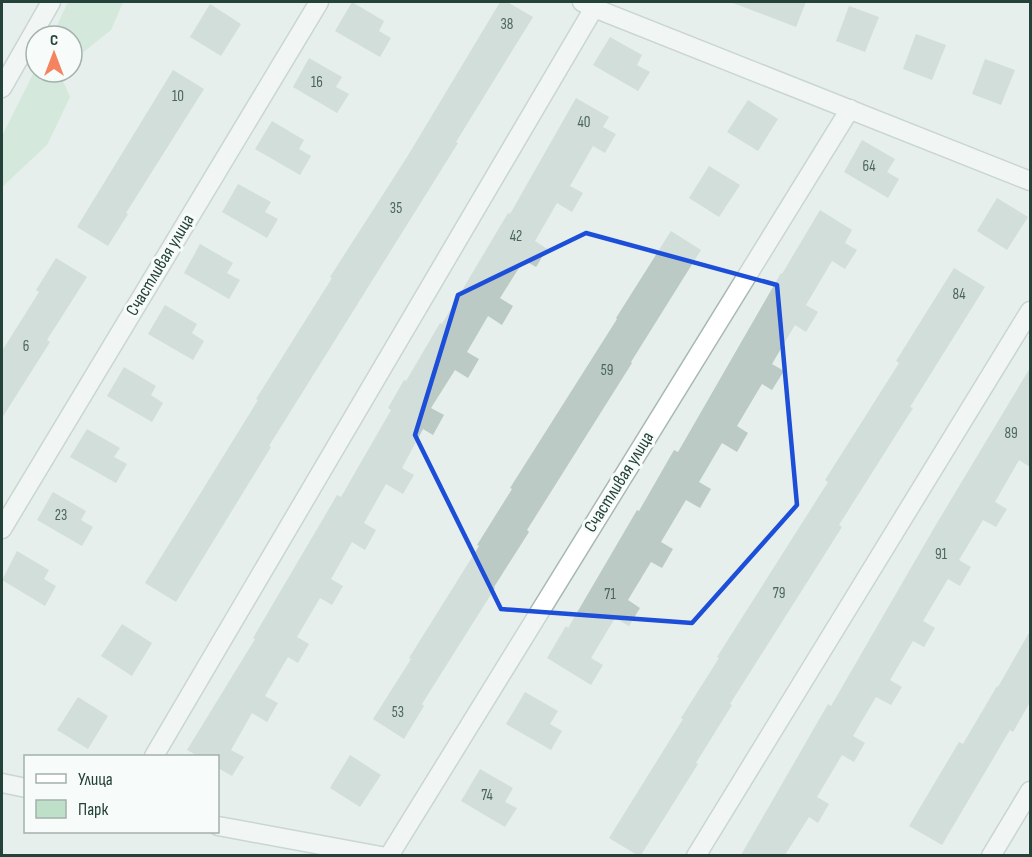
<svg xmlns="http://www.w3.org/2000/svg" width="1032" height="857" font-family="'Sofia Sans Condensed',sans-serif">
<rect width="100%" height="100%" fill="#e6efeb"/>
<!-- green -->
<g fill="#bfe0c8">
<polygon points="68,2 123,2 111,30 72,61 72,36 52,36"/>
<polygon points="36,68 36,72 59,72 70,97 47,145 2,187 2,136"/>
</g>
<!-- building -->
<g fill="#bbcac4">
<polygon points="352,2 384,21 379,31 391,38 380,57 335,31"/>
<polygon points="500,2 507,2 533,17 456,142 458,143 269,446 271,447 176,602 145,583 258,400 256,399 332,278 330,277 407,157"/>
<polygon points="734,2 806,2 796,27 733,3"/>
<polygon points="210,4 241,24 221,56 190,37"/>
<polygon points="849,6 879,17 865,52 836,41"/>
<polygon points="916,34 946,45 932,80 903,69"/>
<polygon points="610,37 642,55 637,65 650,72 638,91 593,65"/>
<polygon points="309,58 342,77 336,87 349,94 337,113 293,87"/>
<polygon points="985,59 1015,70 1001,105 972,94"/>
<polygon points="173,70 204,89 126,213 128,214 108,246 77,227"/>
<polygon points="576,98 609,117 603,127 616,134 605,153 593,146 570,186 583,193 572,212 557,203 535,241 547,249 536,267 524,260 500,298 513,306 502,325 488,316 467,352 479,359 468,378 455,370 431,408 444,415 433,435 423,429 402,468 414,475 403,494 386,484 364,523 376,530 365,550 352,542 331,579 343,586 332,605 320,598 297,637 309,644 298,663 288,657 265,696 278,703 267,722 252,713 231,750 244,757 232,776 218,768 218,756 198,756 187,750 255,639 253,638 337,495 341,497 391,410 388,408 404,380 406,381 440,323 442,324 508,213 510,214"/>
<polygon points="748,100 778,119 758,151 727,132"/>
<polygon points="272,121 304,140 299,149 311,156 300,175 255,149"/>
<polygon points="862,140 895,159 887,172 899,179 888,198 844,172"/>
<polygon points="709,166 740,185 719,217 689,198"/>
<polygon points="238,184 271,202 265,212 278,219 267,238 222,212"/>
<polygon points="997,198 1028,217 1007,250 977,231"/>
<polygon points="820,210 852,230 845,243 857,250 845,269 832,261 806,305 818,312 806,332 795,325 772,364 784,371 772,390 762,384 737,426 748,433 737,452 722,443 699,482 711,489 700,508 686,500 661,542 673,549 662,568 651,562 628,600 640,608 629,626 615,618 591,658 603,665 591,685 547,658 566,626 568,628 637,510 639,511 674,450 678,452 781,273 782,274"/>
<polygon points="671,231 701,250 631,362 632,363 527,530 529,532 494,587 495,588 422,704 424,706 404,739 373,719 411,659 409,658 479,546 477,545 512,489 510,488 617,319 616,318"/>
<polygon points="200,244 233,263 227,273 240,280 229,299 184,273"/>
<polygon points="56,258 87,277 47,340 50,342 2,418 2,351 39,292 36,290"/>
<polygon points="954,268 985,287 910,407 913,408 839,525 842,527 730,704 732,705 696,763 698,764 641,855 637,855 609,838 683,719 681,718 719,658 717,657 828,482 825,480 899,363 896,361"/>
<polygon points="165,305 197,324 192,333 204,341 193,360 148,334"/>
<polygon points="124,367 156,386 151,395 163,403 152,422 107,396"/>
<polygon points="1030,368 1030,467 1019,460 995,502 1007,509 996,527 983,520 959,560 971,567 960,586 948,579 923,621 935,628 924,647 913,641 890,680 902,687 891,705 876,697 853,736 865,743 854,762 842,755 817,797 829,804 818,823 809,817 785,855 741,855 828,704 831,706 934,528"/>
<polygon points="87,429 120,448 114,457 127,464 116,483 70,457"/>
<polygon points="53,492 86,511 81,520 93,527 82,546 37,520"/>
<polygon points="17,551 49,570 44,579 56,586 45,606 2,580"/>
<polygon points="122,624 152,643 132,676 101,656"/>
<polygon points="1030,631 1030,702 1013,732 1010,730 942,845 909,826 959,742 963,744 997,686 998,687"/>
<polygon points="525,692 558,711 550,724 562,731 551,750 506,724"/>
<polygon points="78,697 108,716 88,749 57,730"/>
<polygon points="350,755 381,775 360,807 330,788"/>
<polygon points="480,769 513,788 505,802 517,808 505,827 461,801"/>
</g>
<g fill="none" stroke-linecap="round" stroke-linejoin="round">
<!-- minor casing -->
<g stroke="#a8b8b2" stroke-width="21">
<g id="minor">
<polyline points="582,2 594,8 1030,181"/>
<polyline points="2,88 51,2"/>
<polyline points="2,529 319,2"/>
<polyline points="154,756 594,8"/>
<polyline points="2,783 26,788"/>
<polyline points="218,826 381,856"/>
<polyline points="389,856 850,109"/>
<polyline points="696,856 1030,311"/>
<polyline points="991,856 1030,791"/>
</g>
</g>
<!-- minor -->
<use href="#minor" stroke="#fff" stroke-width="18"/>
</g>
<!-- marked area -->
<path d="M0 0H1032V857H0ZM 586,233 L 777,285 L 797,505 L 692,623 L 501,609 L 415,435 L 458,295 Z" fill="#e6efeb" fill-opacity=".55" fill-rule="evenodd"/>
<path fill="none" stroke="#1d4ed8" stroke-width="4.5" stroke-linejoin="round" d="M 586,233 L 777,285 L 797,505 L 692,623 L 501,609 L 415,435 L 458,295 Z"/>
<g text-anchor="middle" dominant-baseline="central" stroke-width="6" stroke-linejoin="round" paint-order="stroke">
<!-- number labels -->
<g font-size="15" fill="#4a645c">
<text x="507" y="24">38</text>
<text x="317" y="82">16</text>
<text x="178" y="96">10</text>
<text x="584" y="122">40</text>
<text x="869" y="166">64</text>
<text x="396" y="208">35</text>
<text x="516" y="236">42</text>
<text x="959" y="294">84</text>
<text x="26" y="346">6</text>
<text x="607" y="370">59</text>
<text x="1011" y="433">89</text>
<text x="61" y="515">23</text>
<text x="941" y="554">91</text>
<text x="779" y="593">79</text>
<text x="610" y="594">71</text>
<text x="398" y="712">53</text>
<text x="487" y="795">74</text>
</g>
<!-- street labels -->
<g font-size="18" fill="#24423a" stroke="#f7fbf9">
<text transform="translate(160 265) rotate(-59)">Счастливая улица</text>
<text transform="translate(619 482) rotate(-58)">Счастливая улица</text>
</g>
</g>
<!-- border -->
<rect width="1032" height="857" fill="none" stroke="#24423a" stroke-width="6"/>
<!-- legend -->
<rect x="24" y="755" width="195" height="78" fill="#f7fbf9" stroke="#a3b1ad" stroke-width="1.5"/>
<rect x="36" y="774" width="30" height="9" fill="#ffffff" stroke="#a3b1ad" stroke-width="1.5"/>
<text x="78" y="785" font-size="18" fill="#24423a">Улица</text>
<rect x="36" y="800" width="30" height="18" fill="#bfe0c8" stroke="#a3b1ad" stroke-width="1.5"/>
<text x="78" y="815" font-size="18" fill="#24423a">Парк</text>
<!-- north arrow -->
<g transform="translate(54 54)"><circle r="28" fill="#f7fbf9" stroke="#a3b1ad" stroke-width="1.5"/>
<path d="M0-4.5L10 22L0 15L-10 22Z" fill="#f4845f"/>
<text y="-9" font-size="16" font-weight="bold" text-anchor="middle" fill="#24423a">С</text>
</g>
</svg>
